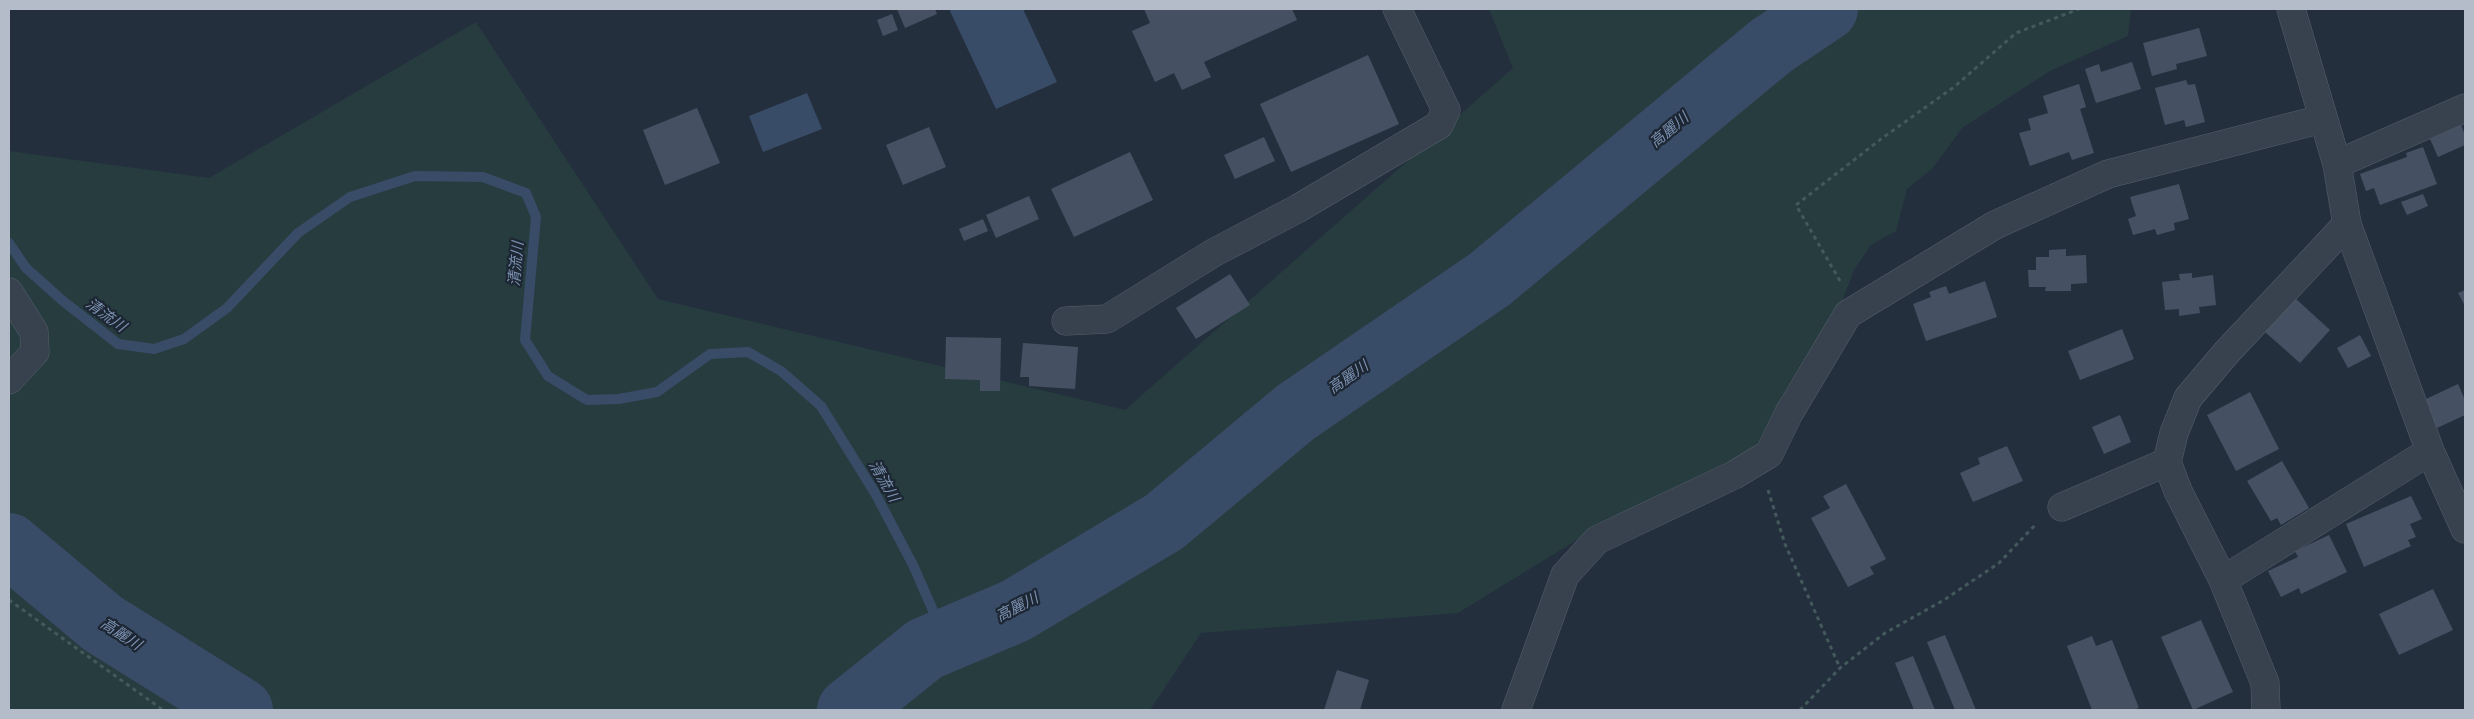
<svg xmlns="http://www.w3.org/2000/svg" width="2474" height="719" font-family="Figtree,'Noto Sans JP',sans-serif">
<rect width="100%" height="100%" fill="#242f3e"/>
<!-- green -->
<polygon fill="#263c3f" points="1489,9 2131,9 2128,36 2050,71 1962,128 1933,168 1907,189 1896,231 1871,245 1854,270 1840,307 1768,447 1590,532 1458,613 1201,633 1150,710 9,710 9,151 209,178 476,22 658,299 1125,410 1513,68"/>
<!-- water -->
<g fill="#394c67">
<polygon points="949,9 1023,9 1057,82 996,109"/>
<polygon points="807,93 822,129 763,152 749,116"/>
</g>
<g fill="none" stroke-linecap="round" stroke-linejoin="round">
<!-- stream -->
<polyline stroke="#394c67" stroke-width="10" points="9,243 26,268 63,301 118,344 154,349 184,339 227,308 298,233 350,197 415,176 483,177 526,193 536,217 525,340 548,376 587,400 619,399 657,392 710,354 748,352 781,371 821,406 875,493 913,565 946,640"/>
<!-- river -->
<g stroke="#394c67" stroke-width="64">
<polyline points="9,545 102,623 241,710"/>
<polyline points="849,710 925,649 1015,611 1164,522 1296,412 1490,279 1771,46 1826,9"/>
</g>
</g>
<!-- building -->
<g fill="#455162">
<polygon points="897,9 935,9 937,14 905,28"/>
<polygon points="1144,9 1292,9 1297,20 1204,62 1211,77 1182,90 1174,73 1155,82 1132,31 1150,23"/>
<polygon points="892,14 898,30 883,36 877,20"/>
<polygon points="2199,28 2207,56 2176,64 2177,69 2152,76 2143,43"/>
<polygon points="1368,55 1399,124 1291,172 1260,104"/>
<polygon points="2132,62 2141,89 2096,103 2085,69 2099,64 2101,72"/>
<polygon points="2186,80 2188,85 2195,84 2205,122 2186,127 2184,120 2165,125 2155,88"/>
<polygon points="2079,84 2086,107 2080,109 2094,153 2072,160 2069,152 2030,166 2019,133 2031,130 2028,119 2048,113 2043,96"/>
<polygon points="697,108 720,163 665,185 643,130"/>
<polygon points="2461,125 2465,135 2465,145 2438,157 2430,139"/>
<polygon points="929,127 946,167 903,185 886,145"/>
<polygon points="1264,137 1275,161 1235,179 1224,155"/>
<polygon points="2423,147 2437,184 2380,205 2374,188 2366,191 2360,174 2407,157 2406,153"/>
<polygon points="1130,152 1153,200 1074,237 1051,189"/>
<polygon points="2179,184 2189,219 2174,223 2175,230 2157,235 2155,229 2133,235 2128,219 2136,216 2130,197"/>
<polygon points="2423,194 2428,206 2407,215 2401,202"/>
<polygon points="1029,196 1039,219 996,238 986,215"/>
<polygon points="983,219 988,231 964,241 959,229"/>
<polygon points="2066,249 2066,256 2086,255 2087,283 2071,284 2071,291 2045,291 2046,287 2029,287 2028,270 2036,270 2036,257 2049,257 2049,250"/>
<polygon points="2192,273 2192,278 2213,275 2216,305 2199,307 2200,313 2179,316 2179,309 2165,310 2162,282 2180,280 2179,274"/>
<polygon points="1230,274 1250,305 1196,339 1176,308"/>
<polygon points="1985,281 1997,317 1926,341 1913,304 1931,297 1929,292 1946,286 1949,294"/>
<polygon points="2465,290 2465,306 2458,293"/>
<polygon points="2295,298 2330,330 2300,363 2265,332"/>
<polygon points="2122,329 2134,359 2080,380 2068,351"/>
<polygon points="2360,335 2371,356 2348,368 2337,348"/>
<polygon points="946,337 1001,338 1000,391 980,391 980,380 945,379"/>
<polygon points="1023,343 1078,347 1075,389 1029,386 1029,377 1020,377"/>
<polygon points="2458,384 2465,400 2465,415 2437,428 2424,400"/>
<polygon points="2250,392 2279,449 2236,471 2207,415"/>
<polygon points="2120,415 2131,442 2104,454 2092,427"/>
<polygon points="2007,446 2023,481 1973,502 1960,473 1980,464 1978,458"/>
<polygon points="2282,461 2309,508 2281,525 2277,518 2271,521 2247,481"/>
<polygon points="1846,484 1886,559 1870,567 1874,574 1848,587 1811,518 1830,508 1823,496"/>
<polygon points="2411,496 2422,519 2410,524 2416,537 2408,540 2411,546 2364,567 2346,524"/>
<polygon points="2329,535 2347,572 2301,594 2299,588 2281,597 2268,571 2298,557 2295,551"/>
<polygon points="2433,589 2453,630 2399,655 2379,614"/>
<polygon points="2201,620 2233,692 2193,710 2161,637"/>
<polygon points="1945,635 1976,710 1955,710 1927,642"/>
<polygon points="2092,636 2096,646 2112,640 2139,708 2132,710 2092,710 2067,646"/>
<polygon points="1913,656 1935,710 1914,710 1895,663"/>
<polygon points="1337,670 1369,680 1360,710 1324,710"/>
</g>
<g fill="none" stroke-linecap="round" stroke-linejoin="round">
<!-- minor casing -->
<g stroke="#565f6c" stroke-width="29">
<g id="minor">
<polyline points="2291,9 2337,164 2347,224 2430,451 2465,529"/>
<polyline points="2337,164 2465,108"/>
<polyline points="9,292 34,332 35,352 9,380"/>
<polyline points="1066,321 1107,319 1215,252 1297,209 1439,125 1446,110 1397,9"/>
<polyline points="2062,507 2167,462"/>
<polyline points="2223,580 2430,451"/>
<polyline points="1516,710 1565,575 1597,540 1734,475 1769,454 1789,413 1848,314 1995,225 2108,174 2322,119"/>
<polyline points="2266,710 2265,683 2223,580 2178,491 2167,462 2174,433 2188,398 2227,352 2347,224"/>
</g>
</g>
<!-- path -->
<g stroke="#44595c" stroke-width="3" stroke-dasharray="4 4" stroke-linecap="butt">
<polyline points="1840,281 1796,205 1881,139 1954,87 2016,33 2079,9"/>
<polyline points="1768,490 1785,544 1840,668"/>
<polyline points="9,600 163,710"/>
<polyline points="1800,710 1840,668 1885,633 1944,600 1999,563 2036,524"/>
</g>
<!-- minor -->
<use href="#minor" stroke="#38414e" stroke-width="28"/>
</g>
<g text-anchor="middle" dominant-baseline="central" stroke-width="4.5" stroke-linejoin="round" paint-order="stroke">
<!-- water labels -->
<g font-size="15" font-style="italic" fill="#7c92b1" stroke="#1d2633">
<text transform="translate(1669 130) rotate(-40)">高麗川</text>
<text transform="translate(516 264) rotate(-85)">清流川</text>
<text transform="translate(106 315) rotate(36)">清流川</text>
<text transform="translate(1348 377) rotate(-35)">高麗川</text>
<text transform="translate(884 481) rotate(60)">清流川</text>
<text transform="translate(1017 607) rotate(-27)">高麗川</text>
<text transform="translate(121 634) rotate(33)">高麗川</text>
</g>
</g>
<!-- border -->
<rect width="2474" height="719" fill="none" stroke="#b4bcc9" stroke-width="20"/>
</svg>
